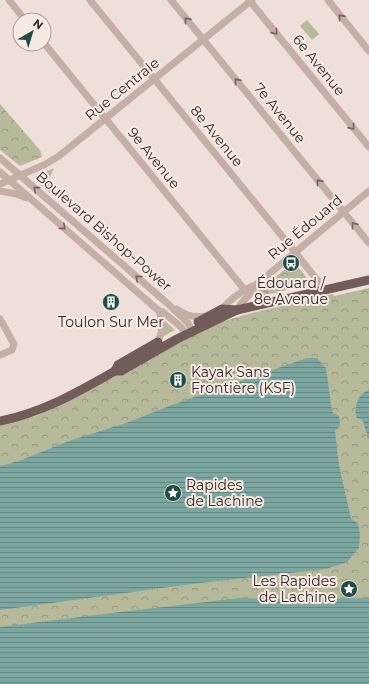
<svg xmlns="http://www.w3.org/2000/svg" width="369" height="684" font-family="Montserrat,sans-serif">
<defs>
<pattern id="park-crowns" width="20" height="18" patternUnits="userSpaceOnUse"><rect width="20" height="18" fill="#b6ba9b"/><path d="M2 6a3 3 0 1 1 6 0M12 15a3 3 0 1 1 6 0" fill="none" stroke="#95977e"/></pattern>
<pattern id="water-rules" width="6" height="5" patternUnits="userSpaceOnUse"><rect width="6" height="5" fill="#7ba7a0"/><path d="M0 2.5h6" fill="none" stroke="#658882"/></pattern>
</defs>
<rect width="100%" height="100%" fill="#eedfd9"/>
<!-- green -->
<g fill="#b6ba9b">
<polygon points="307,20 319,34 312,40 300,26"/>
<polygon points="54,168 49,179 51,194 39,183 36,179 37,176"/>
<polygon points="164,320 175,330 164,336"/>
</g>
<!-- park -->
<g fill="url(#park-crowns)">
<polygon points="0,104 40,150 42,157 20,166 0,150"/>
<polygon points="293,263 296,264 309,281 309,285 260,296 258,295 258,291"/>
<polygon points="369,288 369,684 0,684 0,425 33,417 61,405 187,337 221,322 248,314 333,294 334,296"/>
</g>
<!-- water -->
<g fill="url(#water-rules)">
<polygon points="307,358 317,358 326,368 332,412 339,416 340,425 335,431 339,465 351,519 358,523 360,534 359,548 347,562 326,569 192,584 0,610 0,466 16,462 69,441 129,422 169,406"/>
<path d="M 369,390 L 369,439 L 362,420 L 357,418 C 353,408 358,393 369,390 Z"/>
<polygon points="240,598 273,599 369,598 369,684 0,684 0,627 112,613"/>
</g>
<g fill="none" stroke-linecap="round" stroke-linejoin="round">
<!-- minor -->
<g stroke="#c4aea6" stroke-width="7">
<polyline points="9,0 25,20"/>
<polyline points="90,0 295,252 318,281 320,291"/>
<polyline points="171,0 369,243"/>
<polyline points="249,0 369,147"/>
<polyline points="328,0 369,51"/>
<polyline points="44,43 244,289"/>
<polyline points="0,158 167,303 188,323 192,331"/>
<polyline points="0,172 159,311 163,312 181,327 186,334"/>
<polyline points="0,184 44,165 59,156 252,0"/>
<polyline points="0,191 16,194 27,198"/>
<path d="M 177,309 C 187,316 195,318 207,316"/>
<path d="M 222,309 C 232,297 243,290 257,284 L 369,191"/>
<path d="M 237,310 C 242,300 252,294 257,284"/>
<polyline points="0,319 14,344 12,350 0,355"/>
<path d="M 157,343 C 163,332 164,322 159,311"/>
</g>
<!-- major -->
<g stroke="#715c59" stroke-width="9">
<polyline points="198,322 222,309 237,310"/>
<polyline points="115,371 118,365 158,342"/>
<path d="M 0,421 C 42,413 78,392 115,371 L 121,371 L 177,339 L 237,310 L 369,280"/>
</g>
</g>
<!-- one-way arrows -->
<defs><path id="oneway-chevron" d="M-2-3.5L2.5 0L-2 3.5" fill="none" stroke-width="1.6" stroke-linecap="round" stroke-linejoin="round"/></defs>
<g stroke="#736460">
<use href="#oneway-chevron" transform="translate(341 17) rotate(-129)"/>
<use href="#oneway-chevron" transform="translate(187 20) rotate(-129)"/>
<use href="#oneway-chevron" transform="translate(275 32) rotate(51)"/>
<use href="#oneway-chevron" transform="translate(237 81) rotate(-129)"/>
<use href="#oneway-chevron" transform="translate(352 127) rotate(51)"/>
<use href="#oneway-chevron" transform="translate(319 182) rotate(-129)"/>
<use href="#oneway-chevron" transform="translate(36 189) rotate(-139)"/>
<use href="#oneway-chevron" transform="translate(354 225) rotate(-129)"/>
<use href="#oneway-chevron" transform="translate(63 227) rotate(41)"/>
<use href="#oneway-chevron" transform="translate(138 278) rotate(-139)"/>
</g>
<!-- icons -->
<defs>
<g id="bus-disc" transform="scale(0.9)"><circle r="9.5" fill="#214d47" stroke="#f6eae4"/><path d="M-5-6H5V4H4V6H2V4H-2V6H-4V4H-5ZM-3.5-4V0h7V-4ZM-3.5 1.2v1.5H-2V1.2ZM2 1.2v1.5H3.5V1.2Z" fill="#fff"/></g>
<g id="building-disc" transform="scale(0.9)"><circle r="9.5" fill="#214d47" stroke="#f6eae4"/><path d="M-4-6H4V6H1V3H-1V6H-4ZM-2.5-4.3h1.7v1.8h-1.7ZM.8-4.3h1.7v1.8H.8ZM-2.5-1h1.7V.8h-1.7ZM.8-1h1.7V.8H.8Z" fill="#fff"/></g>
<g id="sight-disc" transform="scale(0.9)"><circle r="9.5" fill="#214d47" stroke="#f6eae4"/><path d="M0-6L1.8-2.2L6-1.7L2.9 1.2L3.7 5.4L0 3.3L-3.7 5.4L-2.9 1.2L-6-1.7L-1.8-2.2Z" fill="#fff"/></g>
</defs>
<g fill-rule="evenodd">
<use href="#bus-disc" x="291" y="263"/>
<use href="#building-disc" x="111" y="302"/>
<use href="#building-disc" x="178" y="380"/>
<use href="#sight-disc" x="173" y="493"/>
<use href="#sight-disc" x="349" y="589"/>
</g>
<g text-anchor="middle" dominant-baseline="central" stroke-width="4" stroke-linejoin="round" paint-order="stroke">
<!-- street labels -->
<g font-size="14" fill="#312726" stroke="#f6eae4">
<text transform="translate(319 65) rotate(51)">6e Avenue</text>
<text transform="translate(122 89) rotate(-39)">Rue Centrale</text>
<text transform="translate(280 113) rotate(51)">7e Avenue</text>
<text transform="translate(217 136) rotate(51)">8e Avenue</text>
<text transform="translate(154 158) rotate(51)">9e Avenue</text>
<text transform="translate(305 227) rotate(-40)">Rue Édouard</text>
<text transform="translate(104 231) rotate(41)">Boulevard Bishop-Power</text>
</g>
<!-- poi labels -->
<g font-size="14" fill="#312726" stroke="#f6eae4">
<text x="291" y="283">Édouard /<tspan x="291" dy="16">8e Avenue</tspan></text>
<text x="111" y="322">Toulon Sur Mer</text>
<text x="191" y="372" text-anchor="start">Kayak Sans<tspan x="191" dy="16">Frontière (KSF)</tspan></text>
<text x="186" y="485" text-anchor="start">Rapides<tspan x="186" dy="16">de Lachine</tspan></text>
<text x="336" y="581" text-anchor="end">Les Rapides<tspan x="336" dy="16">de Lachine</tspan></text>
</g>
</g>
<!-- north arrow -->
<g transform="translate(32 32) rotate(38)"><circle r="19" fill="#f6eae4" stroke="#a79c98"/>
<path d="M0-3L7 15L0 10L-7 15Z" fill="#214d47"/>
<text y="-6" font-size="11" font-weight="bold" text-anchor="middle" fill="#312726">N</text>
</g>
</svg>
